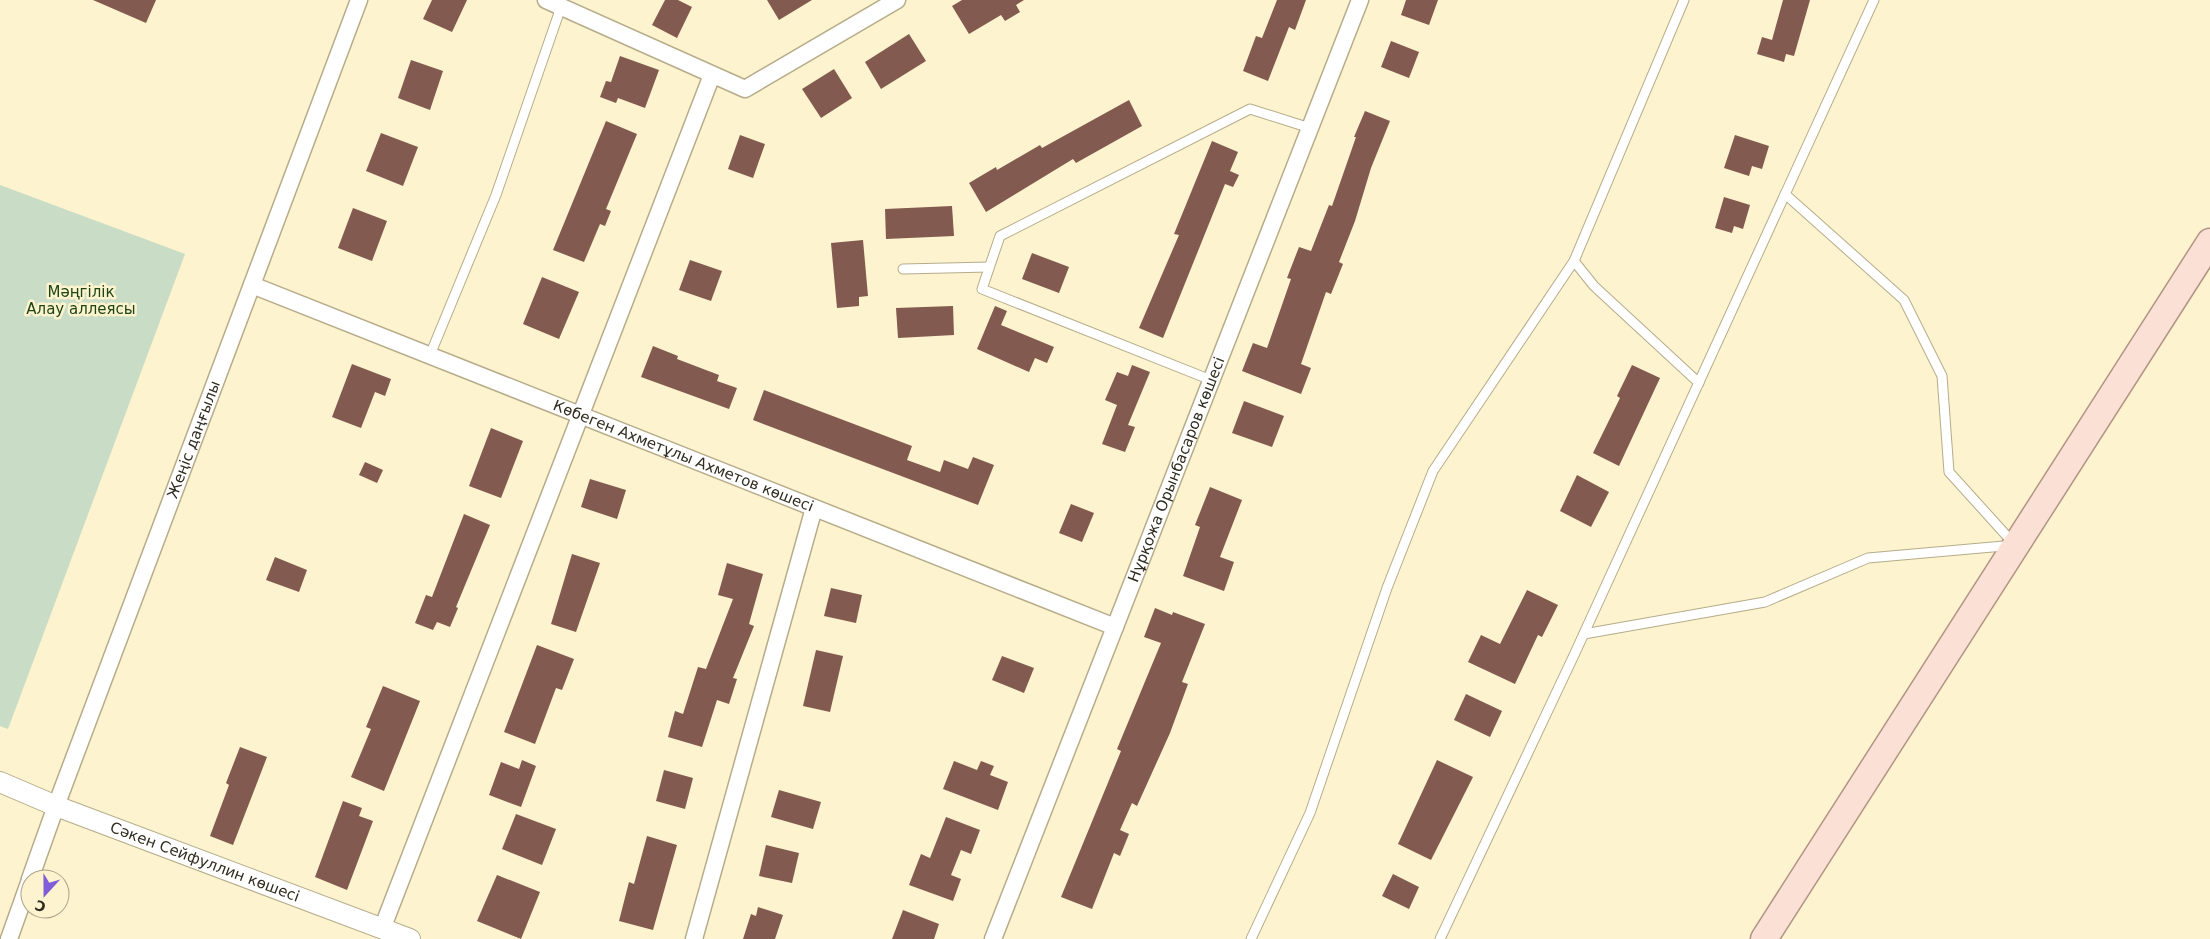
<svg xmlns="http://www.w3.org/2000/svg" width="2210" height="939" font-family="'DejaVu Sans',sans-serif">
<rect width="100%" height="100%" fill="#fdf3ce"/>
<!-- green -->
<polygon fill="#c9dcc6" points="0,185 185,254 8,729 0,726"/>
<!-- building -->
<g fill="#825a4f">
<polygon points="93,0 156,0 146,23"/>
<polygon points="432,0 467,0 452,32 423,19"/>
<polygon points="665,0 678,0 692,7 677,38 652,25"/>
<polygon points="767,0 812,0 779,20"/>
<polygon points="962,0 1024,0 1016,5 1020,12 1005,21 1001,15 969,34 952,6"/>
<polygon points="1277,0 1306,0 1295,30 1289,27 1268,81 1243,71 1256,36 1262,38"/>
<polygon points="1406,0 1438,0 1429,25 1401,15"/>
<polygon points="1783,0 1810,0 1794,56 1786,54 1784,62 1757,54 1762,37 1772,40"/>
<polygon points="909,34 926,61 881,89 865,62"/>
<polygon points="1391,41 1419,52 1409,78 1381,67"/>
<polygon points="620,56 659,70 645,108 618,98 616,103 600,97 606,81 611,82"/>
<polygon points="411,60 443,71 430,110 398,98"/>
<polygon points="834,69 852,98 821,118 802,89"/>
<polygon points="1129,100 1142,126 1076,163 1073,159 986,212 969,183 996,167 997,170 1040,145 1042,148"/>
<polygon points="1365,111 1390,121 1371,168 1355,221 1339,262 1343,264 1331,294 1326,292 1301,364 1311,368 1301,394 1242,371 1253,343 1267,348 1291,279 1287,278 1299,247 1311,251 1329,205 1332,206 1356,137 1354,137"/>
<polygon points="606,121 637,134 606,209 611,211 605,226 600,224 584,262 553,250"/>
<polygon points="381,133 418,147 403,186 366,171"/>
<polygon points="740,135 765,144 753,178 728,169"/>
<polygon points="1735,135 1769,146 1762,169 1752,166 1749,176 1724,168"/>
<polygon points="1212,141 1238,152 1230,171 1239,175 1233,187 1225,184 1163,338 1139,328 1179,235 1174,234"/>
<polygon points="1724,197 1750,205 1743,229 1734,226 1732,233 1715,228"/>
<polygon points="952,206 954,236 886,239 885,209"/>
<polygon points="353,208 387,221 372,261 338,248"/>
<polygon points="863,240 868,296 859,297 859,306 837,308 831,243"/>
<polygon points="1032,253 1069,267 1059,293 1022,279"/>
<polygon points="690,260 722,271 711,301 679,290"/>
<polygon points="542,277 579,292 559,339 523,324"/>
<polygon points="953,306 954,335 898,338 896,308"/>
<polygon points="995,306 1007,311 1001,325 1054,347 1047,363 1035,358 1029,372 977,349"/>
<polygon points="653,346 678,356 677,359 719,375 717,381 737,388 729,409 641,377"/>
<polygon points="352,364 391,379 385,396 375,392 361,428 332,417"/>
<polygon points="1132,365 1150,372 1128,425 1135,427 1125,452 1102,444 1117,405 1105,400 1117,372 1128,376"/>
<polygon points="1632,365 1660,378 1619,466 1593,453 1620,398 1617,396"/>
<polygon points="764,390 912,446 907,460 940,472 944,460 968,469 973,457 994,465 978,505 753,420"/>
<polygon points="1244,401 1284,416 1272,447 1232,433"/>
<polygon points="491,428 523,441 501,498 469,486"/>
<polygon points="365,462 383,470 377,483 359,475"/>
<polygon points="1577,475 1609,492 1591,527 1560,511"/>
<polygon points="590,479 626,490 617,519 581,507"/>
<polygon points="1210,487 1242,500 1220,557 1234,562 1224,591 1183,576 1200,527 1195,525"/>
<polygon points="1071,504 1094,513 1082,542 1059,533"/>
<polygon points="464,514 490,525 456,607 458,608 450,627 437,622 433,630 415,623 426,595 432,597"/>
<polygon points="572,554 600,563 576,632 551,624"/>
<polygon points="275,557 307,570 299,592 266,580"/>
<polygon points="727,563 763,574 749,624 754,626 733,678 737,679 729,704 717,700 702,747 668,737 675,711 683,714 698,667 706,669 733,599 718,595"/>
<polygon points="831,588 862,595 856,623 824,616"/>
<polygon points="1527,590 1558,605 1542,637 1538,635 1515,684 1468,662 1481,635 1500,644"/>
<polygon points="1155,608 1172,615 1173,612 1205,624 1182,682 1188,684 1170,733 1137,806 1132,803 1120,830 1129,834 1120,856 1114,853 1092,909 1061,897 1121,751 1117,749 1161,643 1144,637"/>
<polygon points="537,645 574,659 562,690 556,688 535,744 504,732"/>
<polygon points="816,650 843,656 830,712 803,706"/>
<polygon points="1002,656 1034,668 1024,693 992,680"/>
<polygon points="383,686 420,701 384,791 351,777 371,729 366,727"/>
<polygon points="1466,694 1502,711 1490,737 1454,720"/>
<polygon points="240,747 267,757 233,845 210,836 229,785 226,783"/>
<polygon points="522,760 536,766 521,807 489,795 501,762 519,769"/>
<polygon points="1437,760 1473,777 1431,860 1398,844"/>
<polygon points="954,761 977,770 981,761 994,766 990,775 1008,782 998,810 943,789"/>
<polygon points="664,770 693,778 685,809 656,801"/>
<polygon points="779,790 821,802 813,829 771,817"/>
<polygon points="343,801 362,808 359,816 373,821 347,890 315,877"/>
<polygon points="516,814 556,829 542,865 502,849"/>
<polygon points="946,817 980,830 971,854 961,850 951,875 961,879 953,901 909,885 921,854 930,858"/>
<polygon points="647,836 677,845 653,930 619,921 629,882 634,884"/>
<polygon points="766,845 799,853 792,883 759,876"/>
<polygon points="1393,874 1419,887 1409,909 1382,896"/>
<polygon points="497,875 540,892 521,939 477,921"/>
<polygon points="758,907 783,915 775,939 743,939 751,914 756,916"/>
<polygon points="903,910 939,924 934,939 892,939"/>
</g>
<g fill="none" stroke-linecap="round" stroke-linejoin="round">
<!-- service casing -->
<g stroke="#b6ac8a" stroke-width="11">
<g id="service">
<polyline points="1574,261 1594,286 1699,383"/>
<polyline points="903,269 989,267"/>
<polyline points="430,355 496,195 561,7"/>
<polyline points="1211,380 982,289 1000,236 1250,109 1310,128"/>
<polyline points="1584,634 1765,602 1868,558 2015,545 1949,472 1942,376 1904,300 1785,194"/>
<polyline points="1251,939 1310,813 1387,588 1433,471 1574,261 1684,0"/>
<polyline points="1440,939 1575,653 1874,0"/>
</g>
</g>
<!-- minor casing -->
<g stroke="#b6ac8a" stroke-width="19">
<g id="minor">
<polyline points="546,0 745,89 897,0"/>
<path id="s1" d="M 252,285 L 1115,627"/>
<path id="s2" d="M 30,879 L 56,806 L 359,0"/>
<polyline points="382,929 712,75"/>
<polyline points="9,939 30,880"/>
<polyline points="694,939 814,508"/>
<path id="s3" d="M 993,939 L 1360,0"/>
</g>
</g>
<!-- tertiary casing -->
<g stroke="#b6ac8a" stroke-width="22">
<g id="tertiary">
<path id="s4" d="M 0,782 L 56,806 L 410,939"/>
</g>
</g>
<!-- primary casing -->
<g stroke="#b29384" stroke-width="29">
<polyline id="primary" points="1764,939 2210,242"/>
</g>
<!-- service -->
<use href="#service" stroke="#fff" stroke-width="9"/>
<!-- minor -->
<use href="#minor" stroke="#fff" stroke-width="16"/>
<!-- tertiary -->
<use href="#tertiary" stroke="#fff" stroke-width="20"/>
<!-- primary -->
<use href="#primary" stroke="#fbe0d6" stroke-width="26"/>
</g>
<g text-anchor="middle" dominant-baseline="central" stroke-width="5" stroke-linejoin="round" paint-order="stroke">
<!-- park labels -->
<g font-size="15" fill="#1d4517" stroke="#fdf3ce">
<text x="81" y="292">Мәңгілік<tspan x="81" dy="17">Алау аллеясы</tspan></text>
</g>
<!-- street labels -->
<g font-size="15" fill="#2f2b1e" stroke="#fdf3ce">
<text stroke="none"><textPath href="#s2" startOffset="469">Жеңіс даңғылы</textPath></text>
<text stroke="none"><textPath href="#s1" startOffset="464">Көбеген Ахметұлы Ахметов көшесі</textPath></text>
<text stroke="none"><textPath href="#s3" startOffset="504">Нұрқожа Орынбасаров көшесі</textPath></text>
<text stroke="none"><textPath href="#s4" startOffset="220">Сәкен Сейфуллин көшесі</textPath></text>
</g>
</g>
<!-- north arrow -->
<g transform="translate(45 894) rotate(201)"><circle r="24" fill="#fdf3ce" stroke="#aba388"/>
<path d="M0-4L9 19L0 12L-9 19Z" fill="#815dd7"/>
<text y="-8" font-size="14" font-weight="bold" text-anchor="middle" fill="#2f2b1e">С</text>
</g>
</svg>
